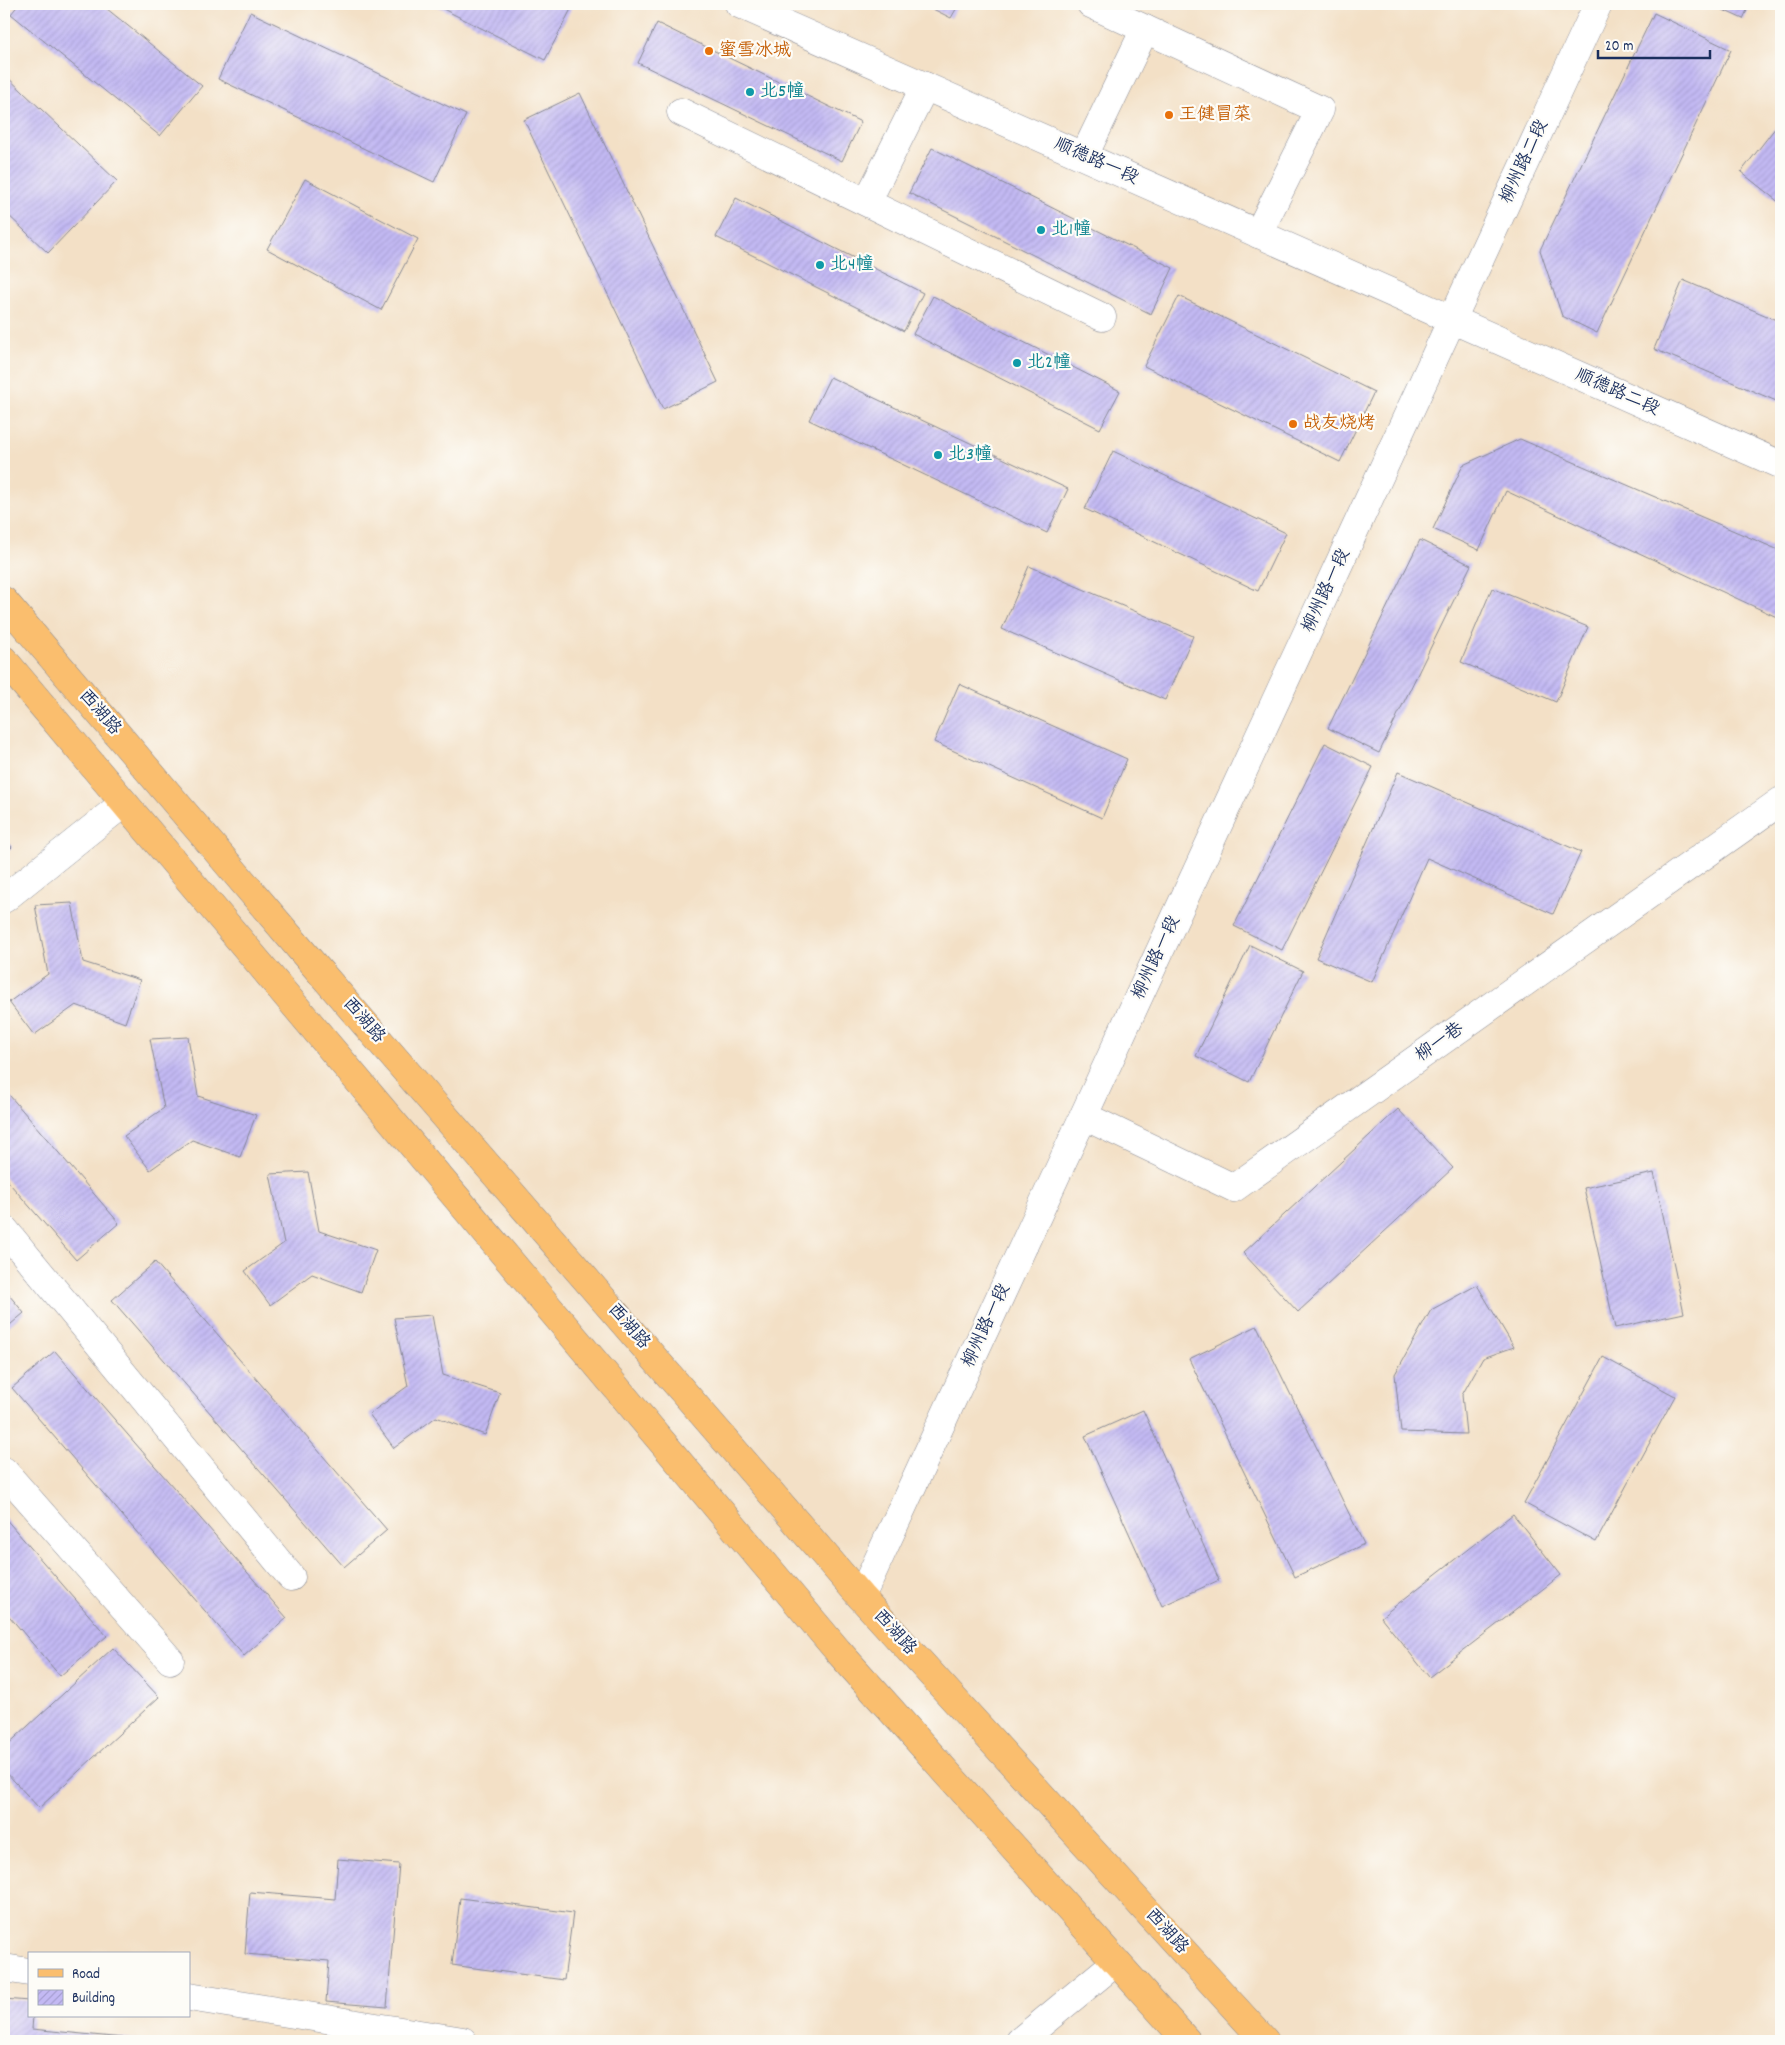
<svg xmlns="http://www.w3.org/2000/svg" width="1785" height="2045" font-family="Dekko,'LXGW WenKai TC',sans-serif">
<defs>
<pattern id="building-hatch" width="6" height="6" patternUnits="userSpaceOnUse" patternTransform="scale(1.25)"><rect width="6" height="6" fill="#c3b9f3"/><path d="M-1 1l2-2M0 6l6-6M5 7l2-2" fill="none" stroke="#a79fd3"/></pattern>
</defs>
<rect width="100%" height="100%" fill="#fdfcf7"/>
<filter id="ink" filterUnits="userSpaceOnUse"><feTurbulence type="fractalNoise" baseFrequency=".02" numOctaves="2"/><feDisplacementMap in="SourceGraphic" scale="10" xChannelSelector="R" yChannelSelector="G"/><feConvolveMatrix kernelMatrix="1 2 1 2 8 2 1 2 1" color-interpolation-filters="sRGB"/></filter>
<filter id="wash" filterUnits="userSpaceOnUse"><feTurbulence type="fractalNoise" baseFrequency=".0096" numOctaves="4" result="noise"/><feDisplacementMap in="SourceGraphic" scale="20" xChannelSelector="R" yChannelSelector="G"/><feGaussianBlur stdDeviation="1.12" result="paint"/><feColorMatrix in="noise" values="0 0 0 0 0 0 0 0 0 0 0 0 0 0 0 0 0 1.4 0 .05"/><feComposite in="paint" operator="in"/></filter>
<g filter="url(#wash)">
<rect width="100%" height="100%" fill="#f3e0c6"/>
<g id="blocks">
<!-- building -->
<g fill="url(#building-hatch)">
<polygon points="19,4 101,4 202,86 160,136 11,14"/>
<polygon points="433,4 561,4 571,9 545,60"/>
<polygon points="923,4 959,4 951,18"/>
<polygon points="1710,4 1750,4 1743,19"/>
<polygon points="250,12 466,115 434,182 218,79"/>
<polygon points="1654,13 1731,50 1597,333 1562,316 1540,250"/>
<polygon points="657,23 861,122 842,161 638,63"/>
<polygon points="4,74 117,181 48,253 4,211"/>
<polygon points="580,93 718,382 663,409 524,120"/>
<polygon points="1776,127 1781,131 1781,204 1741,172"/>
<polygon points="932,148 1173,268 1151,314 909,193"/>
<polygon points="305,179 418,239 381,310 267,249"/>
<polygon points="736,198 923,293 904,331 716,237"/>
<polygon points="1683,280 1781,322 1781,403 1654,349"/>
<polygon points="933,296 1120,391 1100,429 913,334"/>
<polygon points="1179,296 1374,392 1340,462 1144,366"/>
<polygon points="830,377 1068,489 1047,533 809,420"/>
<polygon points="1520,439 1781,551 1781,619 1506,491 1479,550 1433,529 1463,465"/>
<polygon points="1113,451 1286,533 1258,591 1085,509"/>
<polygon points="1420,540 1471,565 1379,753 1328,728"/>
<polygon points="1029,566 1193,636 1165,700 1002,629"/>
<polygon points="1492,588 1588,627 1556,702 1461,662"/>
<polygon points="959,684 1127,759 1102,818 934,742"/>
<polygon points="1325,743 1373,767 1282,950 1234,926"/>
<polygon points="1398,772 1581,852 1553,914 1427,858 1372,982 1316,958"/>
<polygon points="4,838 12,847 4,855"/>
<polygon points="72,903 83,962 140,980 125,1023 76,1005 34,1035 9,1002 48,974 35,905"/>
<polygon points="1250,945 1303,971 1249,1082 1196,1056"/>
<polygon points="188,1037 198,1096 256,1115 240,1157 192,1140 150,1170 124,1136 164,1108 150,1039"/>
<polygon points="4,1089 119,1223 76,1260 4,1177"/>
<polygon points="1398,1109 1453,1168 1298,1312 1243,1253"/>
<polygon points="308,1172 319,1231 376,1250 361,1292 312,1274 270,1305 245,1271 284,1243 270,1174"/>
<polygon points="1654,1173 1684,1313 1615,1328 1584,1188"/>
<polygon points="155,1262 387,1530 344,1567 112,1300"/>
<polygon points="1477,1285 1514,1347 1483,1358 1462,1395 1466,1434 1401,1432 1395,1374 1431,1310"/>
<polygon points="4,1289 24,1313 4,1330"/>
<polygon points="432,1315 443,1375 500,1393 485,1435 436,1417 394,1448 369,1414 408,1386 394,1318"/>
<polygon points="1257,1326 1364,1544 1295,1577 1189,1359"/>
<polygon points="55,1351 287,1618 244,1656 12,1388"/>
<polygon points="1603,1357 1675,1396 1596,1542 1524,1503"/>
<polygon points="1143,1410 1219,1580 1162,1606 1085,1436"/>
<polygon points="1513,1514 1561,1575 1429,1677 1381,1617"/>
<polygon points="4,1517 107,1636 60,1676 4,1610"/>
<polygon points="113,1648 159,1697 39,1808 4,1770 4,1748"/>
<polygon points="338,1859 399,1864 387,2007 326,2002 329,1961 245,1954 250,1892 335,1899"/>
<polygon points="460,1898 573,1913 564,1980 452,1965"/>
<polygon points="4,1999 29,2001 29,2016 33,2016 32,2029 153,2041 4,2041"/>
</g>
</g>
</g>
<g filter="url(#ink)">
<use href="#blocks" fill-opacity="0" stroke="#878892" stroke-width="1"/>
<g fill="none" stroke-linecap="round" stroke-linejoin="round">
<!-- minor casing -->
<g stroke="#878892" stroke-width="29">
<g id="minor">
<polyline points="739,4 1781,465"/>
<polyline points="1091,4 1320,110 1258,234"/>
<polyline points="681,112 1102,317"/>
<polyline points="1084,156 1145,29"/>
<polyline points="867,202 925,86"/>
<polyline points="4,899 124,803"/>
<polyline points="1084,1116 1234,1188 1781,801"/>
<polyline points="4,1229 291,1577"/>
<polyline points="4,1471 170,1660"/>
<polyline points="861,1597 1598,4"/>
<polyline points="4,1968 29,1972"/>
<polyline points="189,1997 463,2041"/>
<polyline points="1020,2041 1116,1962"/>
</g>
</g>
<!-- major casing -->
<g stroke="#878892" stroke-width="29">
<g id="major">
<polyline points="4,601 301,950 861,1597 1265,2041"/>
<polyline points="4,660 838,1651 1187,2041"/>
</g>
</g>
<!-- minor -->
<use href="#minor" stroke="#fff" stroke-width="28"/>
<!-- major -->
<use href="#major" stroke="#fabe6e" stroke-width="28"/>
</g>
</g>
<!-- markers -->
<g fill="#e8710a" stroke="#fdfcf7" stroke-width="2">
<circle cx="709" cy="51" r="5"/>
<circle cx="1169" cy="115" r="5"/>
<circle cx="1293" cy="424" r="5"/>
</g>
<g fill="#0f9aa8" stroke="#fdfcf7" stroke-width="2">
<circle cx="750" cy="92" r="5"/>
<circle cx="1041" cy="230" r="5"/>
<circle cx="820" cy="265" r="5"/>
<circle cx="1017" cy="363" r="5"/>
<circle cx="938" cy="455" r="5"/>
</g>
<g text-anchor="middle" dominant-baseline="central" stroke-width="4.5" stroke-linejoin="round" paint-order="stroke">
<!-- food labels -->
<g font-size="18" fill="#c56008" stroke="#fdfcf7" text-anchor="start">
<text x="719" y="51">蜜雪冰城</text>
<text x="1179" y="115">王健冒菜</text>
<text x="1303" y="424">战友烧烤</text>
</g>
<!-- culture labels -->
<g font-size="18" fill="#0d838f" stroke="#fdfcf7" text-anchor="start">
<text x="760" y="92">北5幢</text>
<text x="1051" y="230">北1幢</text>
<text x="830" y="265">北4幢</text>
<text x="1027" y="363">北2幢</text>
<text x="948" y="455">北3幢</text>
</g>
<!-- street labels -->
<g font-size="18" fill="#1b2f5e" stroke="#fdfcf7">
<text transform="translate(1096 162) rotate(24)">顺德路一段</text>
<text transform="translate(1525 162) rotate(-65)">柳州路二段</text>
<text transform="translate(1617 393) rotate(24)">顺德路二段</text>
<text transform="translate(1327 591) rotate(-65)">柳州路一段</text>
<text transform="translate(99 713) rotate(49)">西湖路</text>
<text transform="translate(1157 958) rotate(-65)">柳州路一段</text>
<text transform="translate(363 1021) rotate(49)">西湖路</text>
<text transform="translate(1440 1043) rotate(-35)">柳一巷</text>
<text transform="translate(987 1326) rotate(-65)">柳州路一段</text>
<text transform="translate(628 1327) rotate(49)">西湖路</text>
<text transform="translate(894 1633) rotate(48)">西湖路</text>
<text transform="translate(1166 1932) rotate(48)">西湖路</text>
</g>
</g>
<!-- margin -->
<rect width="1785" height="2045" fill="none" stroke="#fdfcf7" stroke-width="20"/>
<!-- legend -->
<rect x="28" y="1952" width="162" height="65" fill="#fdfcf7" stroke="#a3aaba"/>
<rect x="38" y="1969" width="25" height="8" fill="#fabe6e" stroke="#a3aaba"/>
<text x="72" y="1978" font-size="15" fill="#1b2f5e">Road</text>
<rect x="38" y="1990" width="25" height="15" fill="url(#building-hatch)" stroke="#a3aaba"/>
<text x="72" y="2002" font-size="15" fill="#1b2f5e">Building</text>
<!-- scale -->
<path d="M1598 50v8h112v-8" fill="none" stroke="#1b2f5e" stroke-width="2.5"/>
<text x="1605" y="50" font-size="15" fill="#1b2f5e" stroke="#fdfcf7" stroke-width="4" paint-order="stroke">20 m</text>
</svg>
